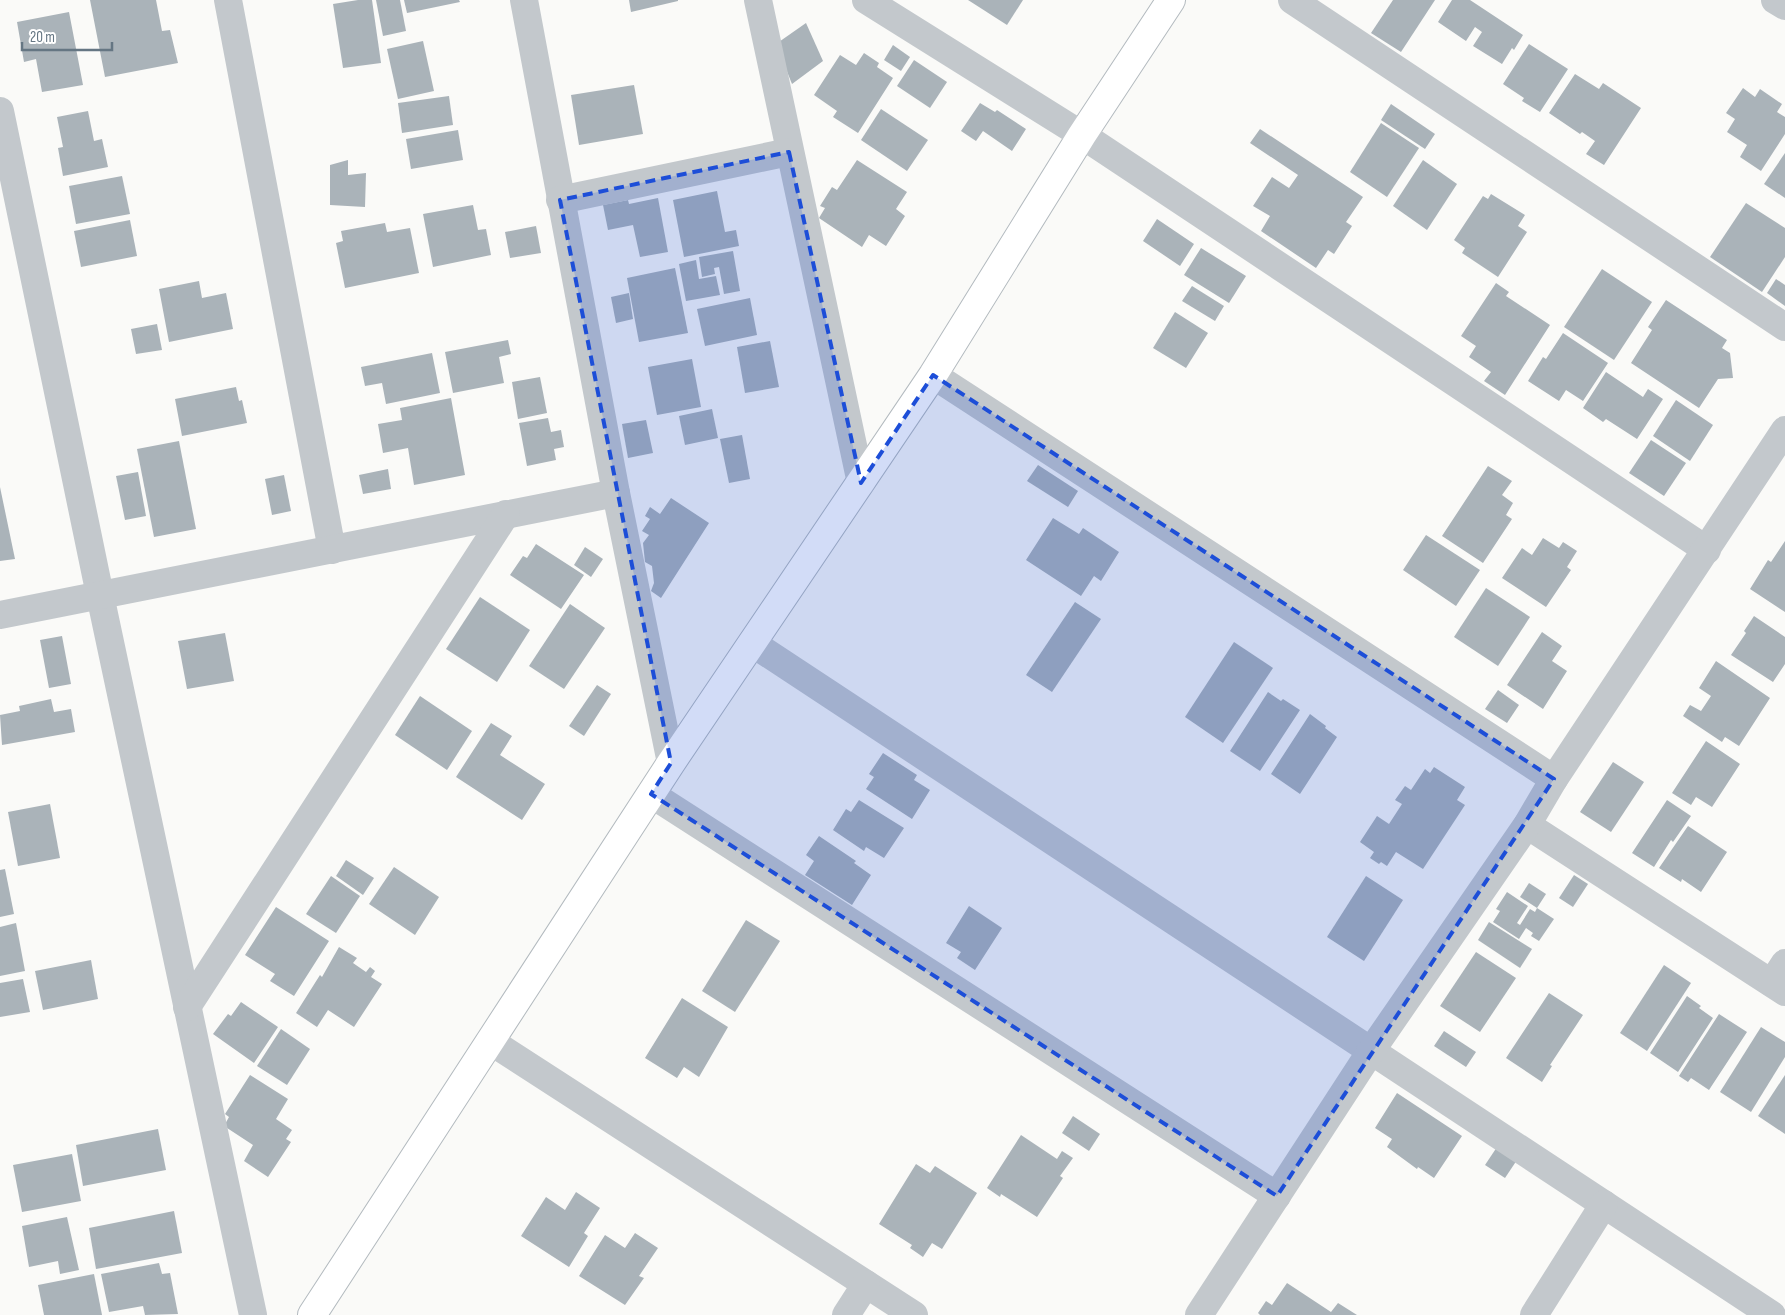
<svg xmlns="http://www.w3.org/2000/svg" width="1785" height="1315" font-family="'Sofia Sans Condensed',sans-serif">
<rect width="100%" height="100%" fill="#fafaf8"/>
<!-- building -->
<g fill="#aab3b9">
<polygon points="90,0 156,0 162,31 170,30 178,63 105,77"/>
<polygon points="358,0 372,0 381,63 343,68 333,4"/>
<polygon points="376,0 400,0 406,31 383,36"/>
<polygon points="404,0 459,0 460,2 407,13"/>
<polygon points="629,0 678,0 678,1 631,12"/>
<polygon points="968,0 1023,0 1007,25"/>
<polygon points="1393,0 1435,0 1401,52 1371,33"/>
<polygon points="1452,0 1470,0 1523,35 1514,50 1512,48 1502,64 1473,46 1482,32 1475,27 1466,41 1438,22"/>
<polygon points="69,12 83,85 42,92 36,59 24,62 17,22"/>
<polygon points="806,23 823,61 792,84 776,44"/>
<polygon points="423,41 434,91 398,99 387,49"/>
<polygon points="1529,44 1568,69 1540,112 1522,101 1524,98 1503,84"/>
<polygon points="893,45 910,57 901,71 884,60"/>
<polygon points="864,53 879,63 877,67 893,78 858,133 833,117 837,111 814,95 840,55 856,65"/>
<polygon points="914,60 947,82 930,108 897,86"/>
<polygon points="1575,74 1599,89 1603,83 1641,108 1604,165 1586,154 1595,141 1582,132 1580,134 1549,113"/>
<polygon points="634,85 643,134 579,145 571,95"/>
<polygon points="1743,88 1755,97 1760,89 1782,104 1777,112 1785,117 1785,134 1761,171 1740,157 1747,145 1727,132 1735,119 1726,113"/>
<polygon points="449,96 453,125 402,133 398,103"/>
<polygon points="980,103 995,112 997,110 1026,129 1012,151 983,131 976,141 961,131"/>
<polygon points="1391,104 1435,134 1425,149 1381,120"/>
<polygon points="881,109 928,140 907,171 861,140"/>
<polygon points="88,111 94,141 102,139 108,167 63,176 58,148 63,147 57,117"/>
<polygon points="1381,123 1419,148 1387,197 1350,172"/>
<polygon points="1260,129 1363,197 1346,222 1352,226 1334,254 1328,250 1316,268 1261,231 1270,216 1253,206 1272,177 1289,188 1298,175 1250,143"/>
<polygon points="458,130 463,160 411,169 406,139"/>
<polygon points="1785,153 1785,198 1764,184"/>
<polygon points="348,160 348,175 366,173 365,207 330,205 330,165"/>
<polygon points="857,160 907,192 896,209 905,216 886,246 869,235 862,247 819,218 825,208 820,206 832,187 837,190"/>
<polygon points="1423,160 1457,184 1427,230 1393,206"/>
<polygon points="122,176 130,214 76,224 69,186"/>
<polygon points="717,191 725,232 736,230 739,246 684,257 673,200"/>
<polygon points="1491,194 1525,215 1518,226 1527,232 1498,277 1462,253 1465,248 1454,240 1483,196 1488,199"/>
<polygon points="658,198 668,252 640,257 633,225 608,230 603,205 628,200 629,204"/>
<polygon points="1746,203 1785,228 1785,257 1762,292 1710,257"/>
<polygon points="473,205 478,230 486,229 491,255 433,267 423,214"/>
<polygon points="1157,219 1194,244 1180,266 1143,241"/>
<polygon points="130,220 137,256 81,267 74,231"/>
<polygon points="385,223 387,232 410,228 419,273 345,288 336,243 343,241 341,231"/>
<polygon points="536,226 541,253 510,258 505,232"/>
<polygon points="1201,248 1246,276 1229,303 1184,275"/>
<polygon points="733,251 740,291 724,294 719,267 714,268 715,274 702,277 699,257"/>
<polygon points="696,260 699,279 716,276 720,295 686,301 679,264"/>
<polygon points="675,268 688,333 639,342 627,278"/>
<polygon points="1602,269 1652,302 1614,360 1564,327"/>
<polygon points="1776,279 1785,285 1785,306 1767,293"/>
<polygon points="199,281 202,298 226,293 233,329 169,342 159,289"/>
<polygon points="1496,283 1509,292 1506,296 1550,325 1505,395 1484,381 1491,372 1469,357 1476,346 1461,336"/>
<polygon points="1192,286 1224,306 1215,321 1182,301"/>
<polygon points="629,293 633,319 616,323 611,297"/>
<polygon points="750,298 757,335 705,346 697,309"/>
<polygon points="1666,300 1727,340 1722,348 1730,353 1733,378 1718,379 1699,408 1631,363 1652,330 1648,327"/>
<polygon points="1175,312 1208,333 1186,368 1153,348"/>
<polygon points="157,324 162,350 136,354 131,329"/>
<polygon points="1563,333 1608,363 1583,401 1566,390 1559,401 1528,381 1543,357 1546,359"/>
<polygon points="508,340 511,354 499,357 504,383 453,393 445,352"/>
<polygon points="770,341 779,387 745,393 737,347"/>
<polygon points="432,353 440,393 386,404 382,383 365,386 361,367"/>
<polygon points="692,359 701,407 657,415 648,367"/>
<polygon points="1606,372 1643,397 1648,389 1663,399 1637,439 1606,419 1603,422 1583,408"/>
<polygon points="540,377 547,413 518,419 512,382"/>
<polygon points="236,387 239,401 242,400 247,423 182,436 175,399"/>
<polygon points="451,398 465,475 414,485 408,448 383,453 378,424 402,420 400,408"/>
<polygon points="1676,400 1713,425 1690,461 1653,436"/>
<polygon points="712,409 718,438 685,445 679,416"/>
<polygon points="548,418 551,432 561,430 564,447 554,449 556,460 527,466 519,423"/>
<polygon points="646,420 653,453 628,458 622,424"/>
<polygon points="742,435 750,479 729,483 720,439"/>
<polygon points="1651,440 1686,463 1664,496 1629,473"/>
<polygon points="179,441 196,529 154,537 137,449"/>
<polygon points="1038,465 1078,491 1068,507 1027,481"/>
<polygon points="1488,466 1512,481 1502,495 1513,503 1506,515 1512,519 1483,563 1442,536"/>
<polygon points="388,469 391,489 363,494 359,475"/>
<polygon points="138,472 146,516 125,520 116,476"/>
<polygon points="284,475 291,511 272,515 265,479"/>
<polygon points="0,487 15,559 0,561"/>
<polygon points="671,498 709,523 661,598 651,591 654,583 652,566 645,562 643,543 649,535 642,531 650,519 645,516 650,507 660,514"/>
<polygon points="1053,518 1079,534 1083,528 1119,552 1101,581 1094,576 1081,596 1026,560"/>
<polygon points="1426,535 1480,570 1456,606 1403,570"/>
<polygon points="1543,538 1559,548 1563,542 1577,551 1567,567 1571,570 1546,607 1502,578 1522,548 1532,555"/>
<polygon points="1785,541 1785,612 1750,589 1768,560 1771,562"/>
<polygon points="536,544 584,575 561,609 510,575 523,556 527,558"/>
<polygon points="585,547 603,559 591,577 574,565"/>
<polygon points="1486,588 1530,617 1498,666 1454,637"/>
<polygon points="480,597 530,630 497,682 446,649"/>
<polygon points="1075,602 1101,619 1052,692 1026,675"/>
<polygon points="570,604 605,628 564,689 529,666"/>
<polygon points="1754,616 1785,637 1785,664 1773,682 1731,655 1746,633 1744,631"/>
<polygon points="1542,632 1562,646 1552,661 1567,671 1543,709 1507,685"/>
<polygon points="225,633 234,681 187,689 178,641"/>
<polygon points="62,636 71,684 49,688 40,640"/>
<polygon points="1234,642 1273,668 1223,743 1185,717"/>
<polygon points="1716,661 1770,698 1739,746 1725,737 1722,742 1683,716 1690,705 1701,711 1711,696 1699,688"/>
<polygon points="597,685 611,694 584,736 569,726"/>
<polygon points="1498,690 1519,705 1507,723 1485,709"/>
<polygon points="1268,692 1281,701 1283,699 1300,710 1260,771 1230,751"/>
<polygon points="420,696 472,731 447,770 395,735"/>
<polygon points="51,699 54,712 71,709 75,732 2,745 0,715 20,711 19,706"/>
<polygon points="1310,714 1326,726 1325,728 1337,737 1300,794 1271,774"/>
<polygon points="491,723 512,736 500,755 545,784 522,820 456,777"/>
<polygon points="1706,741 1740,764 1712,807 1696,797 1691,805 1672,793"/>
<polygon points="883,753 917,775 914,780 930,790 912,819 866,789 874,777 869,774"/>
<polygon points="1613,762 1644,782 1611,832 1580,812"/>
<polygon points="1434,767 1465,787 1457,800 1465,805 1423,869 1396,852 1387,866 1381,862 1379,864 1370,858 1374,852 1360,842 1377,816 1389,824 1402,804 1395,800 1405,786 1411,790 1425,769 1430,773"/>
<polygon points="859,800 904,828 884,858 866,847 864,851 833,830 846,809 851,812"/>
<polygon points="1667,800 1691,816 1673,842 1671,840 1654,867 1632,853"/>
<polygon points="50,804 60,858 18,866 8,812"/>
<polygon points="1688,826 1727,852 1701,892 1682,879 1681,882 1659,868"/>
<polygon points="819,836 856,861 854,863 871,875 852,905 805,875 814,861 806,855"/>
<polygon points="346,860 374,878 363,895 336,876"/>
<polygon points="394,867 439,897 415,935 369,904"/>
<polygon points="5,869 14,914 0,917 0,870"/>
<polygon points="1574,875 1588,884 1573,907 1559,898"/>
<polygon points="331,876 360,896 336,933 306,914"/>
<polygon points="1366,876 1403,900 1364,961 1327,937"/>
<polygon points="1529,883 1546,894 1537,908 1520,897"/>
<polygon points="1507,892 1528,906 1517,923 1520,925 1530,909 1535,912 1537,908 1554,919 1539,941 1531,936 1533,933 1526,928 1519,939 1493,922 1500,911 1496,909"/>
<polygon points="969,906 1002,928 975,970 957,958 961,952 946,943"/>
<polygon points="276,907 329,941 294,996 270,981 275,974 245,955"/>
<polygon points="746,920 780,941 735,1012 702,991"/>
<polygon points="1489,922 1532,949 1520,968 1478,940"/>
<polygon points="16,923 25,971 0,976 0,927"/>
<polygon points="339,947 357,958 353,963 366,972 370,967 375,971 371,977 382,984 354,1027 328,1010 317,1027 296,1013 320,975 322,977"/>
<polygon points="1476,952 1516,978 1480,1032 1440,1006"/>
<polygon points="91,960 98,999 43,1010 35,971"/>
<polygon points="1664,965 1691,983 1647,1051 1620,1033"/>
<polygon points="23,979 30,1012 0,1017 0,983"/>
<polygon points="1549,993 1583,1015 1550,1065 1552,1066 1542,1082 1506,1058"/>
<polygon points="1687,996 1701,1006 1699,1008 1713,1018 1678,1072 1650,1053"/>
<polygon points="682,998 728,1027 699,1077 684,1067 677,1078 645,1058"/>
<polygon points="241,1002 278,1027 254,1063 213,1034 228,1014 231,1016"/>
<polygon points="1719,1014 1747,1032 1709,1090 1691,1078 1688,1082 1679,1076"/>
<polygon points="1761,1027 1785,1042 1785,1057 1751,1112 1720,1092"/>
<polygon points="281,1029 310,1049 287,1085 257,1066"/>
<polygon points="1444,1031 1476,1052 1466,1067 1434,1046"/>
<polygon points="250,1075 288,1099 276,1119 292,1130 286,1139 291,1142 268,1177 244,1161 253,1145 224,1126 229,1117 225,1114"/>
<polygon points="1785,1075 1785,1134 1758,1116"/>
<polygon points="1397,1093 1462,1136 1434,1178 1418,1167 1417,1169 1387,1147 1392,1139 1375,1128"/>
<polygon points="1073,1116 1100,1134 1089,1151 1062,1133"/>
<polygon points="158,1129 166,1170 83,1186 76,1145"/>
<polygon points="1021,1135 1057,1159 1062,1151 1073,1158 1060,1176 1063,1178 1037,1217 1001,1194 1000,1197 987,1188"/>
<polygon points="1497,1147 1517,1160 1505,1178 1485,1165"/>
<polygon points="72,1154 81,1201 22,1212 13,1165"/>
<polygon points="916,1164 930,1173 935,1166 977,1193 942,1249 932,1243 923,1257 910,1248 912,1245 879,1224"/>
<polygon points="576,1192 600,1208 584,1233 588,1236 569,1267 521,1236 546,1197 565,1210"/>
<polygon points="174,1211 182,1253 96,1269 89,1228"/>
<polygon points="67,1217 79,1270 60,1274 58,1261 29,1267 22,1226"/>
<polygon points="635,1233 658,1248 639,1276 644,1278 625,1305 579,1276 605,1235 625,1248"/>
<polygon points="159,1263 162,1274 170,1273 178,1314 145,1315 143,1306 109,1312 101,1274"/>
<polygon points="94,1274 102,1315 44,1315 38,1285"/>
<polygon points="1287,1283 1331,1312 1338,1303 1357,1315 1260,1315 1258,1313 1266,1301 1272,1305"/>
</g>
<g fill="none" stroke-linecap="round" stroke-linejoin="round">
<!-- secondary casing -->
<g stroke="#b3babf" stroke-width="30">
<polyline id="secondary" points="312,1315 671,763 933,375 1082,135 1171,0"/>
</g>
<!-- street -->
<g stroke="#c3c8cc" stroke-width="28">
<polyline points="228,0 332,550"/>
<polyline points="524,0 616,493 671,763"/>
<polyline points="758,0 861,483"/>
<polyline points="866,0 1082,135 1707,550"/>
<polyline points="1292,0 1785,327"/>
<polyline points="1775,0 1785,6"/>
<polyline points="0,111 100,595 253,1315"/>
<polyline points="560,200 789,152"/>
<polyline points="933,375 1554,779"/>
<polyline points="0,615 616,493"/>
<polyline points="752,643 1772,1315"/>
<polyline points="651,794 1277,1196"/>
<polyline points="1527,825 1785,992"/>
<polyline points="1772,983 1785,963"/>
<polyline points="187,1007 506,514"/>
<polyline points="490,1041 914,1315"/>
<polyline points="846,1315 866,1284"/>
<polyline points="1199,1315 1371,1051 1527,825 1554,779 1785,430"/>
<polyline points="1534,1315 1604,1204"/>
</g>
<!-- secondary -->
<use href="#secondary" stroke="#fff" stroke-width="28"/>
</g>
<!-- marked area -->
<path fill="#1d4ed8" fill-opacity="0.2" stroke="#1d4ed8" stroke-width="4" stroke-dasharray="10 6" stroke-linejoin="round" d="M 789,152 L 861,483 L 933,375 L 1554,779 L 1277,1196 L 651,794 L 671,763 L 560,200 Z"/>
<!-- scale -->
<path d="M22 42v8h90v-8" fill="none" stroke="#657683" stroke-width="2.5"/>
<text x="30" y="42" font-size="15" fill="#657683" stroke="#ffffff" stroke-width="4" paint-order="stroke">20 m</text>
</svg>
